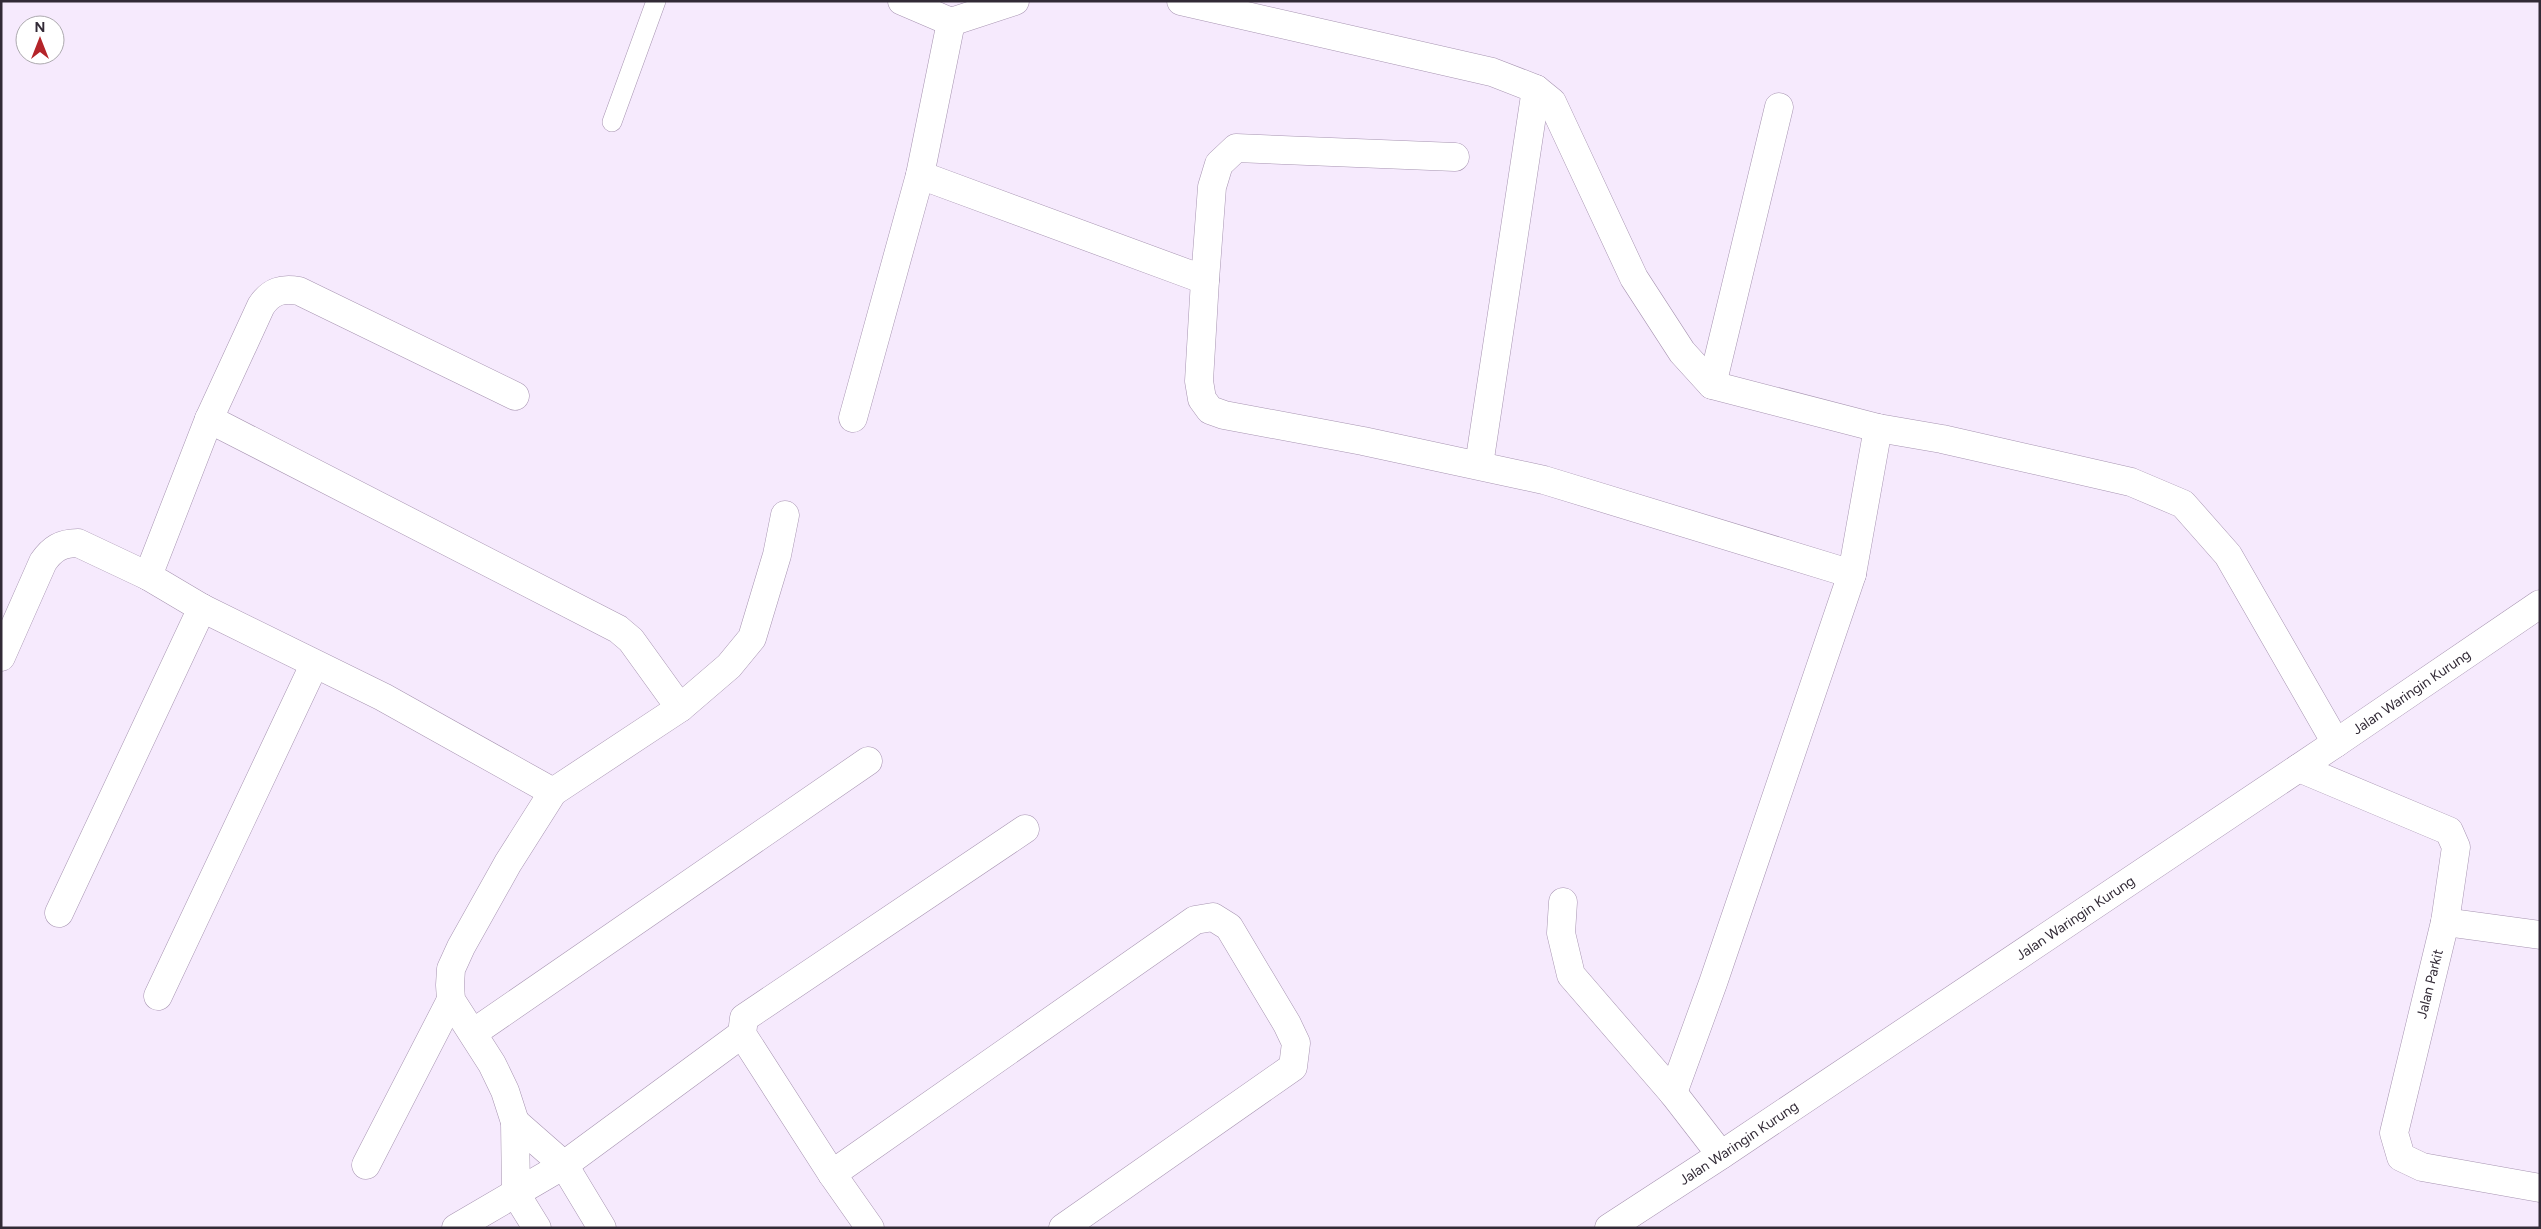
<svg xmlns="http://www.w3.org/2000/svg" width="2541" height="1229" font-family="Figtree,sans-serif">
<rect width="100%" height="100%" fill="#f6eafd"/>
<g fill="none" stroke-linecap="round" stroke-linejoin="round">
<!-- service casing -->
<g stroke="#a794b1" stroke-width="20">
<polyline id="service" points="612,122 656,1"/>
</g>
<!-- minor casing -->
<g stroke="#a794b1" stroke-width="29">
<g id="minor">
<polyline points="902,1 951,22 1015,1"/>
<polyline points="1181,1 1492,72 1536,89 1552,102 1634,278 1682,352 1712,385 1878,428 1942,439 2131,482 2183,504 2228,555 2336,743"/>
<polyline points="920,175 1205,280 1212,187 1219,164 1236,148 1455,157"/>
<polyline points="1205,280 1199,381 1202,399 1210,410 1224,415 1363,441 1544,480 1852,574 1878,428"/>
<polyline points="1712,385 1779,107"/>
<path d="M 515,396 L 299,291 C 282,288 271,291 261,306 L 209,419 L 148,576 L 202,608 L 383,697 L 553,792"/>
<polyline points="853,418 920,175 951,22"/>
<polyline points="209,419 618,629 631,640 680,708"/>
<polyline points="1479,465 1536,89"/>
<path d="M 1,657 L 43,562 C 52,549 61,543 78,543 L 148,576"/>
<polyline points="2299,768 2449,831 2456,847 2445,922 2394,1133 2401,1157 2422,1167 2540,1188"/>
<polyline points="1563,902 1561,933 1571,975 1673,1093 1721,1155"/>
<polyline points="59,913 202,608"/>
<polyline points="2445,922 2540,935"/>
<polyline points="158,996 314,665"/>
<polyline points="473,1033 868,761"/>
<polyline points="1673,1093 1713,983 1852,574"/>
<polyline points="515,1122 564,1165 602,1228"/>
<polyline points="366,1165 451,1000"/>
<polyline points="832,1174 1195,920 1213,917 1229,927 1287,1024 1296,1043 1293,1067 1063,1228"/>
<polyline points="456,1228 564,1165 742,1034"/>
<polyline points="537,1228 516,1194 515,1122 505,1091 492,1064 451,1000 450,985 451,969 461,947 508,863 553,792 680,708 729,666 752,638 777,555 785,515"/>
<polyline points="870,1228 832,1174 742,1034 744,1018 1025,829"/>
</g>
</g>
<!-- tertiary casing -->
<g stroke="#a794b1" stroke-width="29">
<g id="tertiary">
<path id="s1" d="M 1609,1228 L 1721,1155 L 2336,743 L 2540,604"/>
</g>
</g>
<!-- service -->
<use href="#service" stroke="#fff" stroke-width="19"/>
<!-- minor -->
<use href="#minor" stroke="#fff" stroke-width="28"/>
<!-- tertiary -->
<use href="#tertiary" stroke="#fff" stroke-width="28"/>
</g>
<g text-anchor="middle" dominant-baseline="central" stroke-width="4.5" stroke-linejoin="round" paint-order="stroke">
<!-- street labels -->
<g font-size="14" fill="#322a36" stroke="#fff">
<text stroke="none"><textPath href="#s1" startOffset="965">Jalan Waringin Kurung</textPath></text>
<text stroke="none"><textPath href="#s1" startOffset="560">Jalan Waringin Kurung</textPath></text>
<text transform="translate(2430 984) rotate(-76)">Jalan Parkit</text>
<text stroke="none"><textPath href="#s1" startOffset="155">Jalan Waringin Kurung</textPath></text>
</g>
</g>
<!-- border -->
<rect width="2541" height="1229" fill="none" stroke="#322a36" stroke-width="5"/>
<!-- north arrow -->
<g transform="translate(40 40)"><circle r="24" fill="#ffffff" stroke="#adaaaf"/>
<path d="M0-4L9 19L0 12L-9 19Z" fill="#b42429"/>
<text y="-8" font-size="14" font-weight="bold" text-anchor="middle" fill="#322a36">N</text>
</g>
</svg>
